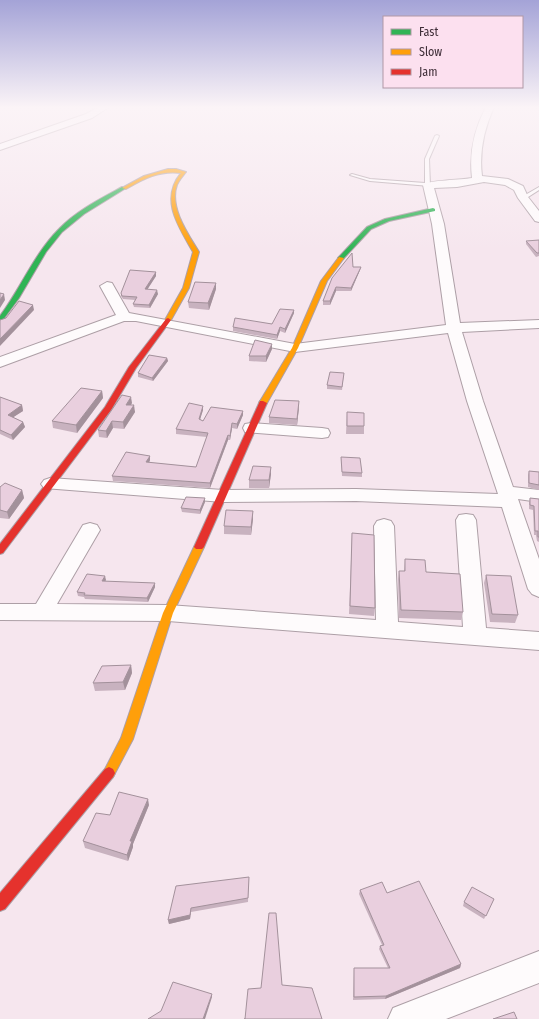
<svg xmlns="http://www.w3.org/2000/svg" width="539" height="1019" font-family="'Fira Sans Condensed',sans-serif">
<rect width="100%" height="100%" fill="#f6e6ee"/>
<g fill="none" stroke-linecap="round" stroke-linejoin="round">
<!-- lane casing -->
<g stroke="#ad9fa6" stroke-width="2">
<g id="lane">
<polygon points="437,135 439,136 429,159 430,186 370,181 350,175 352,174 370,179 425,183 425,159 435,136"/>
<polygon points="539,187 539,190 525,199 520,198"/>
</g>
</g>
<!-- street casing -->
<g stroke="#ad9fa6" stroke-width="2">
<g id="street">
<polygon points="99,107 109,107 92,118 0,150 0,144 86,114"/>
<path d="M 486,107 L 494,107 C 484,129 479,152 482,176 L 508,179 L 523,186 L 528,197 L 539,211 L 539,222 L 535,221 L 518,198 L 514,190 L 505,185 L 484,182 L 457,187 L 434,188 L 444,224 L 460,323 L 539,320 L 539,328 L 462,332 L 483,401 L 513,487 L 539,490 L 539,502 L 518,499 L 539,559 L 539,597 L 532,594 L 528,589 L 502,507 L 356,501 L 223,502 L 44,488 L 41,484 L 44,480 L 50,478 L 223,490 L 356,489 L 498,494 L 467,401 L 448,333 L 295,352 L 136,321 L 124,321 L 0,367 L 0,357 L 116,315 L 100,286 L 107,282 L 112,283 L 129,313 L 295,344 L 446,325 L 432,224 L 423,185 C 428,180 462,180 472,178 C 469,152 474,130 486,107 Z"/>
<polygon points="251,423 322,428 328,429 330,433 328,437 322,438 245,432 243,428 245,424"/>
<polygon points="466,514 473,515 476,520 486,628 539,632 539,650 168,621 0,620 0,604 36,604 83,525 90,523 97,525 100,530 57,604 168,605 376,620 374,526 377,521 384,519 391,521 394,526 398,622 463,627 456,520 459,515"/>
<polygon points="539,951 539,983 446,1019 388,1019 393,1008"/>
</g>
</g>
<!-- fast casing -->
<g stroke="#ad9fa6" stroke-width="2">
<g id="fast">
<path d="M 122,187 L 126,188 L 84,214 L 62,232 L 46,252 L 19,298 L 2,321 L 0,322 L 0,316 C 21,288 34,254 59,229 C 76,211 100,199 122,187 Z"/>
<polygon points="433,208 435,209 435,211 389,221 371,229 343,259 338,258 367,227 385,219"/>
</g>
</g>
<!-- slow casing -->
<g stroke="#ad9fa6" stroke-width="2">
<g id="slow">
<path d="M 168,169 L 176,169 L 186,172 C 183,176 179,180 177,185 C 169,207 188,234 199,252 L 189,288 L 171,320 L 168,322 L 165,320 L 183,288 L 193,252 C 179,227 159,200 181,173 C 160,170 143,179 126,189 L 122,188 L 144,176 Z"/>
<polygon points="339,257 344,258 327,281 298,348 267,403 263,405 260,405 259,403 292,348 321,281"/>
<polygon points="199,544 204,547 173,613 133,739 113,777 109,779 105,777 103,773 121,738 163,613 194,547"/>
</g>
</g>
<!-- jam casing -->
<g stroke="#ad9fa6" stroke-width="2">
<g id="jam">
<polygon points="168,318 171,320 136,368 111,410 3,553 0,554 0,544 105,407 129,367 166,319"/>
<polygon points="260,401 263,401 267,403 204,547 202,549 196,549 194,547"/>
<polygon points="109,767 113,769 115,773 113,777 5,909 0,911 0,893 105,769"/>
</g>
</g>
<!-- lane -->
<use href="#lane" fill="#fefbfc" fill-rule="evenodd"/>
<!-- street -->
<use href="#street" fill="#fefbfc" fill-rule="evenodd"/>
<!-- fast -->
<use href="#fast" fill="#30b455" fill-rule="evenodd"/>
<!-- slow -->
<use href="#slow" fill="#ff9f0a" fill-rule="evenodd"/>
<!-- jam -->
<use href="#jam" fill="#e5322d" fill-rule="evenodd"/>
</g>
<!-- wall -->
<g fill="#c8b2bf">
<polygon points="539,240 539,256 536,257 526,244 526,241"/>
<polygon points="353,267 361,267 360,270 351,291 336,291 330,305 323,305 323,301"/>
<polygon points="156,272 156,276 147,290 158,294 150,308 134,307 133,304 135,300 123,299 121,296 121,293"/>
<polygon points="216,289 209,310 189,308 188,302"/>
<polygon points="294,310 294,313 285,333 280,331 277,339 233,331 233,327 272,324"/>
<polygon points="272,349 266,362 249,361 249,356"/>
<polygon points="167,358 168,361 153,381 138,377 138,373"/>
<polygon points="344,373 342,390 327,389 327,385"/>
<polygon points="102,391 103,398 77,433 53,428 52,421"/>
<polygon points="0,397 22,405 23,411 13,417 23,422 25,427 13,440 0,434"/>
<polygon points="132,403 131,405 135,412 124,429 113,428 107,438 99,437 98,430"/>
<polygon points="203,406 203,410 200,419 203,421 243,411 243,415 237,429 232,428 230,440 228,440 210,488 113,481 112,476 150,456 150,460 149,463 196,467 207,437 176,434 176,429"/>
<polygon points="299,407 297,425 269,423 269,417"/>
<polygon points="347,412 364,426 364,434 346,434"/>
<polygon points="341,457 362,473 362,477 342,476"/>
<polygon points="271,467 271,474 269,488 249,488 249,480"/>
<polygon points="529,471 539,472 539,490 528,487 528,475"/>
<polygon points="0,487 22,490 24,498 9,519 0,518"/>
<polygon points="205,498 205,502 200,514 182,512 181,508"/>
<polygon points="530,498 539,499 539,542 537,541 536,535 534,535 533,510 529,509 529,502"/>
<polygon points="253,511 253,519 251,535 224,534 224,526"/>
<polygon points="352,533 375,608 374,616 349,614"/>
<polygon points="405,559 426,572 463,612 461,620 399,618 398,579 399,571 404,571"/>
<polygon points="486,575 518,615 515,623 490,622 484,583"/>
<polygon points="106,580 105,581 155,587 148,602 85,599 84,597 78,596 77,592"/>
<polygon points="131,665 132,673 125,690 95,691 93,683"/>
<polygon points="149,805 133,844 133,847 128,861 85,848 83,841 110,815"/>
<polygon points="249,877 248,902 191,912 190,919 169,924 168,920"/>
<polygon points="360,890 461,964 460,968 385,999 353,1000 354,968 388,968 379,949 380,946 382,945 359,894"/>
<polygon points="494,899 484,919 463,906 464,902"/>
</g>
<!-- shaded-wall -->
<g fill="#a3919b">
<polygon points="361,267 360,270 351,291 351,288"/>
<polygon points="156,272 156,276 145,293 145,289"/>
<polygon points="216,283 216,289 209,310 208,303"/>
<polygon points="336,287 336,291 330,305 330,301"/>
<polygon points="157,290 158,294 150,308 149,305"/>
<polygon points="4,294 5,300 0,308 0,300"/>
<polygon points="33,305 34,310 0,346 0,339"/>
<polygon points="294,310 294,313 285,333 285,329"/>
<polygon points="280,327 280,331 277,339 277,335"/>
<polygon points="272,344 272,349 266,362 266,356"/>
<polygon points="167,358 168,361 153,381 152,378"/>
<polygon points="102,391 103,398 77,433 76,425"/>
<polygon points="131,397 132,403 127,411 126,405"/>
<polygon points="299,401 299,407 297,425 297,419"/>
<polygon points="22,405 23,411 9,420 8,415"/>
<polygon points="134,405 135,412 124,429 123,422"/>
<polygon points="203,406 203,410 199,423 199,419"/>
<polygon points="243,411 243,415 237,429 237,424"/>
<polygon points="112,421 113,428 107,438 106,431"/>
<polygon points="23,422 25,427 13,440 11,435"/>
<polygon points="232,423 232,428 230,440 230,436"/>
<polygon points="228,435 228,440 210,488 210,483"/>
<polygon points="150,456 150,460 147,467 146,462"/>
<polygon points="271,467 271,474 269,488 269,480"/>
<polygon points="22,490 24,498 9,519 7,512"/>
<polygon points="205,498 205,502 200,514 200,510"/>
<polygon points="253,511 253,519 251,535 251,527"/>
<polygon points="105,576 106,580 103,585 102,581"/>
<polygon points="155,583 155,587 148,602 147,598"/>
<polygon points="131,665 132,673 125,690 123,682"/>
<polygon points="148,799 149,805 133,844 133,847 128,861 127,855 130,841"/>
<polygon points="191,908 191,912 190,919 169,924 168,920"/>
<polygon points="461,964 460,968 385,999 386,996"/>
<polygon points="212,994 212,997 205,1019 203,1019"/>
</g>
<!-- building -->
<g fill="#e9cfde" stroke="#a3919b">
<polygon points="539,240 539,253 537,253 526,241"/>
<polygon points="352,253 353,267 361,267 351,288 336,287 330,301 323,301 332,278"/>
<polygon points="130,270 156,272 145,289 157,290 149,305 133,304 137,297 122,296 121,293"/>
<polygon points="195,282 216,283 208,303 188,302"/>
<polygon points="0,293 4,294 0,300"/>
<polygon points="19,301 33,305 0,339 0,320 6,318"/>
<polygon points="280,309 294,310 285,329 280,327 277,335 233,327 235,318 272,324"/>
<polygon points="255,340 272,344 266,356 249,356"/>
<polygon points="149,355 167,358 152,378 138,373"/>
<polygon points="330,372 344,373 342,387 327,385"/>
<polygon points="81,388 102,391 76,425 52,421"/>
<polygon points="122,395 131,397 126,405 134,405 123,422 112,421 106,431 98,430"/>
<polygon points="0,397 22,405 8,415 23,422 11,435 0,430"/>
<polygon points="275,400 299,401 297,419 269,417"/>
<polygon points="189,403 203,406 199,419 203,421 211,407 243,411 237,424 232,423 230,436 228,435 210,483 112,476 126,452 150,456 146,462 196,467 208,433 176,429"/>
<polygon points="347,412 364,413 364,426 347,426"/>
<polygon points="341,457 360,458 362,473 342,472"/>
<polygon points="253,466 271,467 269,480 249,480"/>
<polygon points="529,471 539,472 539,485 529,483"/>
<polygon points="5,483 22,490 7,512 0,510 0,487"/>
<polygon points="186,497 205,498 200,510 181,508"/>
<polygon points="530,498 539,499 539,537 538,537 538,531 535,531 534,506 530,505"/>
<polygon points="226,510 253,511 251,527 224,526"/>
<polygon points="352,533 374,535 375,608 350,606"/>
<polygon points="405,559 425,560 426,572 460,574 463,612 401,610 399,571 405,571"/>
<polygon points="87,574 105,576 102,581 155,583 147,598 84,595 85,593 77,592"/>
<polygon points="486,575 511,576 518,615 492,614"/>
<polygon points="131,665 123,682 93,683 102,666"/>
<polygon points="119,792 148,799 130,841 132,841 127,855 83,841 96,813 110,815"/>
<polygon points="249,877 248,898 191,908 190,915 168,920 176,886"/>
<polygon points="419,881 461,964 386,996 354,997 354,968 390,968 380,946 384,945 360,890 382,882 387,893"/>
<polygon points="472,887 494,899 486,916 464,902"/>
<polygon points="269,913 276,913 282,985 312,988 322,1019 244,1019 245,1019 248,989 261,988"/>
<polygon points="173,982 212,994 203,1019 148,1019 161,1011"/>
<polygon points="514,1012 517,1019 493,1019"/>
</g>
<!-- sky -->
<linearGradient id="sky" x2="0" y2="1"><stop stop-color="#a4a3d7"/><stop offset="0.43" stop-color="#fbf4f7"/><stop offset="1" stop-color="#fbf4f7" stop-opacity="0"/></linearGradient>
<rect width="539" height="250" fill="url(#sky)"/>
<!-- legend -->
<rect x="383" y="16" width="140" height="72" fill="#fce0ef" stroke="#b098a5"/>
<rect x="391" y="29" width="20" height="6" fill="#30b455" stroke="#b098a5"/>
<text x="419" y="36" font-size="12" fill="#3e2d37">Fast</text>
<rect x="391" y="49" width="20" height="6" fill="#ff9f0a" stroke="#b098a5"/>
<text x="419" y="56" font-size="12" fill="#3e2d37">Slow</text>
<rect x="391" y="69" width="20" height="6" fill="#e5322d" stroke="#b098a5"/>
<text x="419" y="76" font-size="12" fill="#3e2d37">Jam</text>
</svg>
